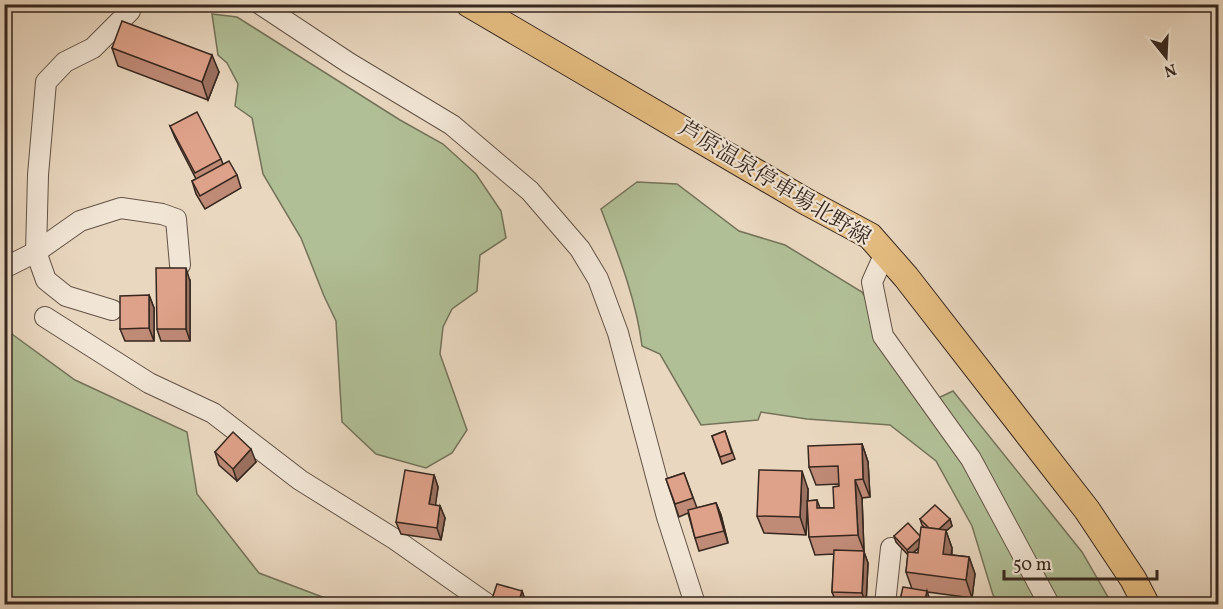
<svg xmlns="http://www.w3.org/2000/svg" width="1223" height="609" font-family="Vollkorn,'Noto Serif JP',serif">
<rect width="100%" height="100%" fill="#e9d7bf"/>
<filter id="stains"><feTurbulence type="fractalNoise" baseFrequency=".00333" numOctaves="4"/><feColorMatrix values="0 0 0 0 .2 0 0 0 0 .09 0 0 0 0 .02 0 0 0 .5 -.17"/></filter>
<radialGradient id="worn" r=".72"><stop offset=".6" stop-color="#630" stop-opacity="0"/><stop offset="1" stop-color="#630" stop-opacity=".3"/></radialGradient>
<!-- green -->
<g fill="#b1bf96" stroke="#74735a" stroke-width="1.5">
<polygon points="212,14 237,17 400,120 443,144 476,174 501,211 506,238 480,255 477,291 452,309 443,327 440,354 467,430 452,453 426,468 376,454 342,422 336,321 324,296 301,238 263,174 252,118 235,106 238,84 227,63 218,55"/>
<path d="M 637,182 L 677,184 L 739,231 L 785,245 L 862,292 L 934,400 L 953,391 L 1082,552 L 1112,604 L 999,604 L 993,595 L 972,526 L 936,461 L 890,425 L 807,419 L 761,412 L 758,420 L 701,425 L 660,354 L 642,346 C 636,298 618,254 601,209 Z"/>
<polygon points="5,329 75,380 187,432 197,494 259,573 341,604 5,604"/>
</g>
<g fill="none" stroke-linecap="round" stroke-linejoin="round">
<!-- minor casing -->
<g stroke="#635347" stroke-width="22">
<g id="minor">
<polyline points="260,4 349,63 452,125 530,191 580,249 598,279 618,333 667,517 695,604"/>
<polyline points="885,253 872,282 883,336 971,459 1049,604"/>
<polyline points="4,268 36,252 80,221 121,208 162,214 176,219 180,265"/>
<polyline points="112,310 66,296 46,280 36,252 38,175 46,82 65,62 93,48 130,11 132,4"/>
<polyline points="45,317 149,383 213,413 300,480 396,540 487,604"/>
<polyline points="885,604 891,548"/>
</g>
</g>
<!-- major casing -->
<g stroke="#36271f" stroke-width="28">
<polyline id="major" points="469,4 805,201 870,236 906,277 1087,510 1133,579 1146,604"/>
</g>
<!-- minor -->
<use href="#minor" stroke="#f1e5d5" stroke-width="20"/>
<!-- major -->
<use href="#major" stroke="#e4bc80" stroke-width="26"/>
</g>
<!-- wall -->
<g fill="#bf8a76" stroke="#36271f" stroke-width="1.5" fill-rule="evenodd">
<polygon points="112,48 219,72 208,100 118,66"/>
<polygon points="170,126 221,159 223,164 237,175 241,188 205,209 196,194 192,181 196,179 175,138"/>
<polygon points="190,281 190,341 161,341 157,329"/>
<polygon points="149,295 154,308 154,341 125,341 120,329"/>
<polygon points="725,431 735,459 722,464 712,436"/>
<polygon points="862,444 868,462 870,497 862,498 864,552 868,563 866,604 837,604 832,592 834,554 815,555 809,537 807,503 806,535 764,533 757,516 808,489 808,501 817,500 820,508 834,508 839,484 816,485 809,467"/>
<polygon points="215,452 256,462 237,481 219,465"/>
<polygon points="684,473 697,508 716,503 721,515 728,543 699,551 695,538 688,513 679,517 666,479"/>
<polygon points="434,475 438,487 435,505 440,506 445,518 441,540 401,534 396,522"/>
<path d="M 920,519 L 950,519 L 952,526 L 946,531 L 952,548 L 952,555 L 969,557 L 975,574 L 972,598 L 927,592 L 931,604 L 912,589 L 906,572 L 908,555 L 896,542 L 894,536 L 920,536 L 924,527 L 922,525 ZM 919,548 L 918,553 L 913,553 Z"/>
<polygon points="522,591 524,597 522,604 494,604 492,599"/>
</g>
<!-- shaded-wall -->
<g fill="#9b7160" stroke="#36271f" stroke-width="1.5">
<polygon points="4,4 11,4 4,17"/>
<polygon points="212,55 219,72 208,100 202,82"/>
<polygon points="186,268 190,281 190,341 186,329"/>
<polygon points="149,295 154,308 154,341 149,328"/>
<polygon points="862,444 868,462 870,497 863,479"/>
<polygon points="251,449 256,462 237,481 233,469"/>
<polygon points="802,471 808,489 806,535 800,517"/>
<polygon points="434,475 438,487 434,516 429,504"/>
<polygon points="855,480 862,498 864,552 868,563 866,604 862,593 864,551 858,535"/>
<polygon points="716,503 721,515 728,543 724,531"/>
<polygon points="440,506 445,518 441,540 437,528"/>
<polygon points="950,519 952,526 946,531 952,548 949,571 934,534"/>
<polygon points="921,537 923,544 909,556 907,550"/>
<polygon points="969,557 975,574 972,598 966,580"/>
<polygon points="522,591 524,597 522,604 518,604"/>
<polygon points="927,591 931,604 924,604"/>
</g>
<!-- building -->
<g fill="#dea189" stroke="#36271f" stroke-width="1.5">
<polygon points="122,21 212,55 202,82 112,48"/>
<polygon points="197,112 221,159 195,173 170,126"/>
<polygon points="229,161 237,175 200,196 192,181"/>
<polygon points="156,268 186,268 186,329 157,329"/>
<polygon points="149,295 149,328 120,329 120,296"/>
<polygon points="725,431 732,453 720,457 712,436"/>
<polygon points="233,432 251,449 233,469 215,452"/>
<polygon points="862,444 863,479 855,480 858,535 809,537 807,501 817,500 817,508 834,508 833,487 839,486 838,466 809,467 808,446"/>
<polygon points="405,470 434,475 429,504 440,506 437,528 396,522"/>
<polygon points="759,470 802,471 800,517 757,516"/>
<polygon points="684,473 693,498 675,504 666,479"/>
<polygon points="716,503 724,531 695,538 688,510"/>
<polygon points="935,505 950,519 939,529 929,528 920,519"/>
<polygon points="908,523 920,536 920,538 907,550 894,536"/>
<polygon points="921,527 946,530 943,554 969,557 966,580 906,572 908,552 918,553"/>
<polygon points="834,550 864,551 862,593 832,592"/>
<polygon points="497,584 522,591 518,604 511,604 492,599"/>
<polygon points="903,587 927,591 924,604 899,604"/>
</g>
<g text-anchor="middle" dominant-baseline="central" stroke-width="4.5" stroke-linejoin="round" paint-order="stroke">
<!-- street labels -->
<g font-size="22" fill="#36271f" stroke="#f1e5d5">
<text transform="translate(774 184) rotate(31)">芦原温泉停車場北野線</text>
</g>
</g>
<!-- margin -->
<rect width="1223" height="609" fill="none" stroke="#e9d7bf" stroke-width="24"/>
<rect x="6" y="6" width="1211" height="597" fill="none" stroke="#36271f" stroke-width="3"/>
<rect x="12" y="12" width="1199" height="585" fill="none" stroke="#36271f" stroke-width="1.5"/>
<!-- north arrow -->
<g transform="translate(1166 57) rotate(162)" stroke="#f1e5d5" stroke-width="4.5" paint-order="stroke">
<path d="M0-4.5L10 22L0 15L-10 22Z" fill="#36271f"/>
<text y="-9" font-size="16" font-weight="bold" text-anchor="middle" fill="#36271f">N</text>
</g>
<!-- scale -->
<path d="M1004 570v9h153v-9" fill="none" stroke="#36271f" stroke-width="3"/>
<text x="1013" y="570" font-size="18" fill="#36271f" stroke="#f1e5d5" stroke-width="4.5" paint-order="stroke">50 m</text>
<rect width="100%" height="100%" filter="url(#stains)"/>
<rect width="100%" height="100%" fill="url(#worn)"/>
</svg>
